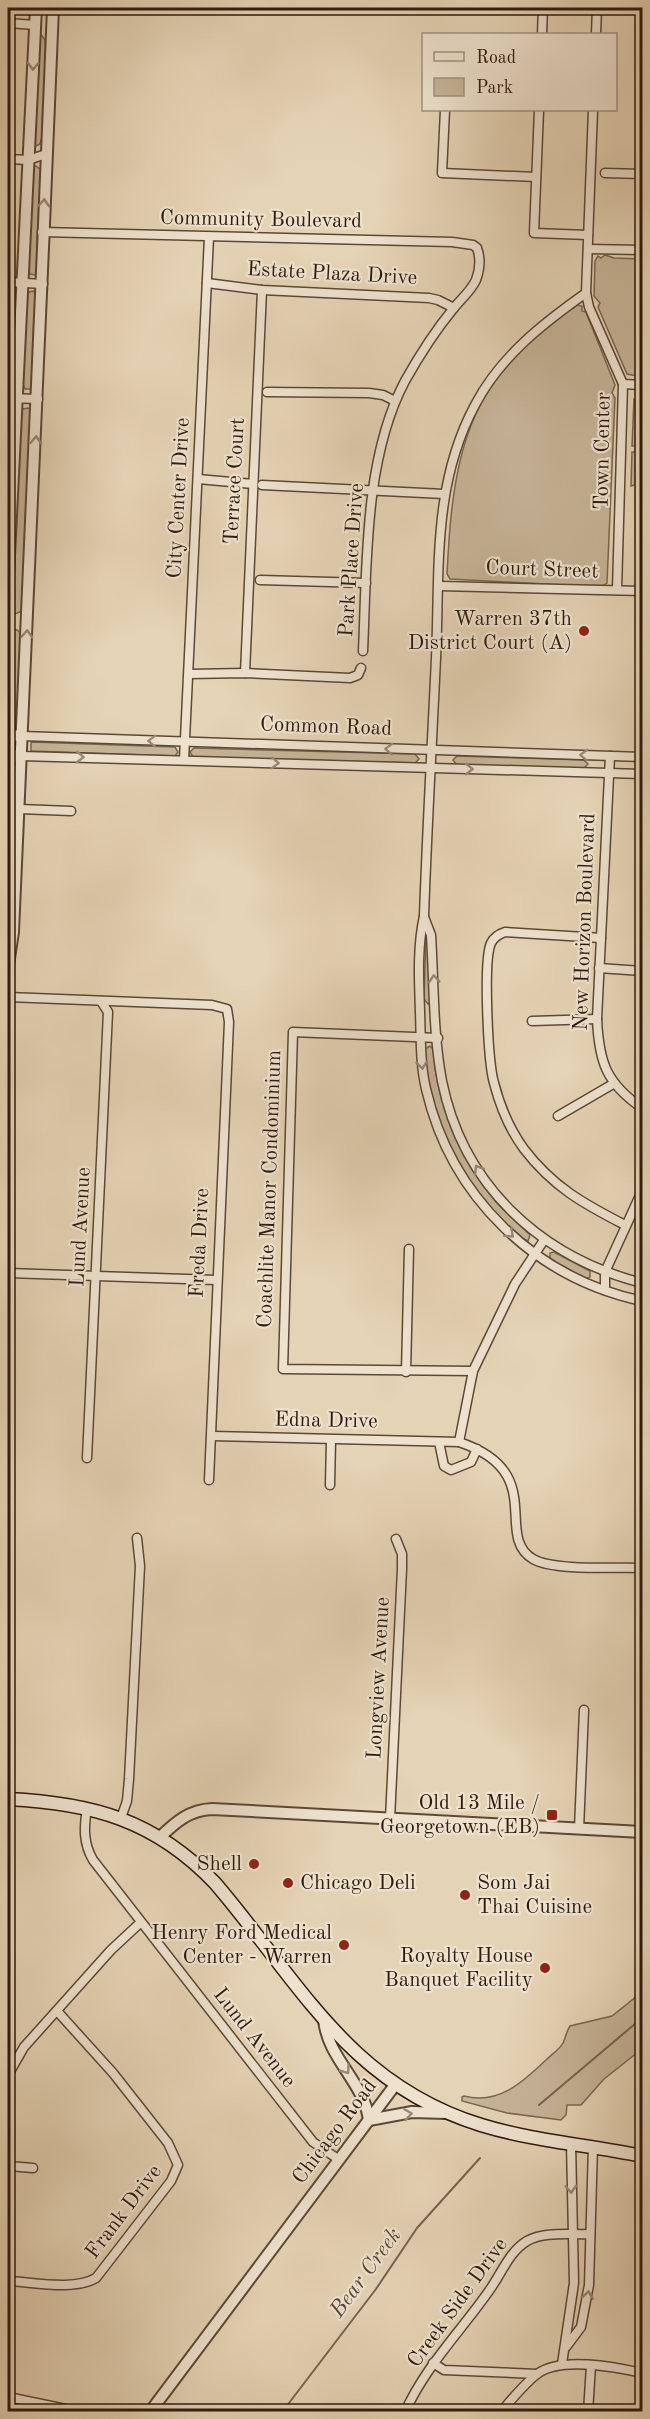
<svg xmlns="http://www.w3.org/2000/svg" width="650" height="2419" font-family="'Old Standard TT',serif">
<rect width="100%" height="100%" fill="#e5d3b5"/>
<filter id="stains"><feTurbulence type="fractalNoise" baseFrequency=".00333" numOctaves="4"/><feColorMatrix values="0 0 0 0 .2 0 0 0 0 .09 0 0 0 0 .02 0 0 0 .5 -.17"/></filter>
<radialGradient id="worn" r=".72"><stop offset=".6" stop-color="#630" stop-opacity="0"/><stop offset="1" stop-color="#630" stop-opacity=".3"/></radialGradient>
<!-- green -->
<g fill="#c6b498" stroke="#7a6752" stroke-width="1.5">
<polygon points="40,33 45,40 46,49 42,137 40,144 36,146 34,144"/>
<polygon points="36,166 41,170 37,240 39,270 35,275 30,274 28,270 33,168"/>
<polygon points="605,255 614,258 642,259 642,377 627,374 598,307 600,303 594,296 595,261 598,256 601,258"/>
<polygon points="33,291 38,294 32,389 25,389 23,384 27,297 29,292"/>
<path d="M 577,305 L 582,306 L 582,311 L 586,312 L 615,385 L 612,393 L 615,398 L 607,583 L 601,587 L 450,579 L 447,574 C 451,493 458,409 521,349 C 535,335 551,324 567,311 C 572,307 573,310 577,305 Z"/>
<polygon points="642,396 642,446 632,446 634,399"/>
<polygon points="28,408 32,411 23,607 20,612 15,614 10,612 8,607 14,559 21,413 23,409"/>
<polygon points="632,452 642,452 642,483 631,486"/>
<polygon points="11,630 17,630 22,634 18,729 8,729 9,683 8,634"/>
<polygon points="31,742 175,747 178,752 175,756 31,751"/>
<polygon points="194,748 415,754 419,759 415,763 193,757 190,752"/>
<polygon points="457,756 584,760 588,764 584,768 457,765 453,760"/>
<polygon points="426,935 428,936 430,1003 428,1004 424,999"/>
<path d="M 430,1046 L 433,1049 C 437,1105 460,1159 496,1202 C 507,1214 519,1224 530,1235 L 528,1241 C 517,1237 505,1224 497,1215 C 456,1169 428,1111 425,1049 Z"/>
<polygon points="554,1252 590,1271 590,1277 586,1279 550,1259 550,1253"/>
<path d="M 642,1992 L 642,2049 L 604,2079 L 581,2105 L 567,2105 L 566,2115 L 561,2120 L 507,2113 L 462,2101 L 462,2097 L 464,2096 C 499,2105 523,2082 546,2060 C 551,2055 560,2049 563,2043 C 566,2037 566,2032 570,2026 L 612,2016 Z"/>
</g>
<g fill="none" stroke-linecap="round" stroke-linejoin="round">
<!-- stream -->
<g stroke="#77634f" stroke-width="2">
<polyline points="539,2105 642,2018"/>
<polyline points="285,2412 289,2403 376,2289 417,2228 480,2158"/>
</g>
<!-- minor casing -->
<g stroke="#5c4836" stroke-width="11">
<g id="minor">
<polyline points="8,23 35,25"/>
<polyline points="542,34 543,8"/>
<polyline points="596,34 597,8"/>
<polyline points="445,110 442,173 536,177"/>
<polyline points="539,110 534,233 588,235"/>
<polyline points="593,110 586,293 589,307 623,384 617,590"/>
<polyline points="8,159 28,160 46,154"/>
<polyline points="605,173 642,174"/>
<path d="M 42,232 L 452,242 L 473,245 L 477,248 C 481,259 480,269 476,280 C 471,291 461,299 453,309 C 435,331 419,356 405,381 C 364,458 367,565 363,651"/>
<polyline points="588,249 642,250"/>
<polyline points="8,282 43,284"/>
<polyline points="207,283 262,290 429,298 438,300 454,308"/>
<path d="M 586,293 C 542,324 500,357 475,405 C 432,485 440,570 436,658 C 432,744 427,830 424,916 C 417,948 419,980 420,1012 C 421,1038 420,1064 426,1089 C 451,1197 535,1278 642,1301"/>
<polyline points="623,384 642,385"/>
<polyline points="267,392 369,393 383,395 395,401"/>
<polyline points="8,398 38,399"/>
<polyline points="198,479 253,484"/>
<polyline points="262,485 444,494"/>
<polyline points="260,580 366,583"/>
<polyline points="440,586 642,591"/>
<polyline points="245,673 262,290"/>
<polyline points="189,674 245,673 350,678 358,675 361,668"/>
<polyline points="22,736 642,757"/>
<polyline points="21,756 642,774"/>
<path d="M 610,756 L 597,1019 C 599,1062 606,1083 642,1108"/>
<polyline points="184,760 209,237"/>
<polyline points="19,809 71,811"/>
<path d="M 424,917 L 431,935 C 434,983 433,1034 442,1081 C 463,1186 541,1257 642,1283"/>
<path d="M 601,938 L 505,932 C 499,934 494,937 491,943 C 483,961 488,1062 494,1083 C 500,1106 510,1130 524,1149 C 553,1187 584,1204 625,1225"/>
<polyline points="599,968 642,971"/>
<polyline points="8,997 212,1005 227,1009 229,1022 209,1480"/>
<polyline points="532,1021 597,1019"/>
<polyline points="438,1038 293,1032 283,1369 473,1371"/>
<polyline points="558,1116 613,1084"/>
<polyline points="8,1273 216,1280"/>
<polyline points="605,1290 605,1272 642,1191"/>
<polyline points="406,1372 409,1249"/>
<path d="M 212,1436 L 459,1442 C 549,1472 493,1535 533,1559 C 553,1571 618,1567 642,1568"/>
<polyline points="439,1442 444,1466 451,1470 471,1462 477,1449"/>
<polyline points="459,1442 473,1371 515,1284 544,1240"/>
<polyline points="87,1458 108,1012 101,1001"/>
<polyline points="330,1485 331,1440"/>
<path d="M 87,1808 C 84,1827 83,1843 93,1860 L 313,2142 L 338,2159"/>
<polyline points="121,1818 127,1801 129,1779 140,1566 137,1538"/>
<polyline points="390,1819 402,1569 402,1554 396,1539"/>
<polyline points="579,1829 584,1710"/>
<polyline points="8,2075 24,2047 111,1950 140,1923"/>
<polyline points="8,2166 33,2168"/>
<path d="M 8,2281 C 33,2282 74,2291 96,2278 L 171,2181 L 178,2165 L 168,2143 L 113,2073 L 57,2011"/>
<polyline points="566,2347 581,2327 589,2285 593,2146"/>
<polyline points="433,2363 444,2370 537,2374"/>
<polyline points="562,2364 574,2283 571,2143"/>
<polyline points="8,2397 80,2412"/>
<path d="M 405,2412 C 426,2365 463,2329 491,2288 C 502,2272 510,2251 527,2241 C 544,2231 571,2235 590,2234"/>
<path d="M 501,2412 C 512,2399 524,2384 537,2374 C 561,2356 615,2367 642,2373"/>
<polyline points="588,2412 591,2366"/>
</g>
</g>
<!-- tertiary casing -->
<g stroke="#5c4836" stroke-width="14">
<g id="tertiary">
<polyline points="8,576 36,8"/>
<polyline points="8,735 22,736"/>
<polyline points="8,755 21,756"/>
<path d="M 8,965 L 13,932 C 28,624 40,316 53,8"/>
<path d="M 160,1837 C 176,1822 189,1810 212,1809 L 642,1832"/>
<path d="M 324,2020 C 328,2059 364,2082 369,2120"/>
<polyline points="369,2120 412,2112 446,2113"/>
<polyline points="150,2412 395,2085"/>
</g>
</g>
<!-- secondary casing -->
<g stroke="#2f1a0c" stroke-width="15">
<path id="secondary" d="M 8,1799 C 92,1803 155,1820 215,1883 C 299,1981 348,2084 481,2125 C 533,2141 589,2145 642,2156"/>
</g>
<!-- minor -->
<use href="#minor" stroke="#eee2cf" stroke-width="8"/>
<!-- tertiary -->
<use href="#tertiary" stroke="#eee2cf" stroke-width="10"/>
<!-- secondary -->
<use href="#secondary" stroke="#eee2cf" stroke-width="12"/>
</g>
<!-- one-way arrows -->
<defs><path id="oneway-chevron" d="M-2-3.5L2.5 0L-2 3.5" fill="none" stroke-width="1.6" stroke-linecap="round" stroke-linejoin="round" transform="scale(1.5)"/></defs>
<g stroke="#988877">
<use href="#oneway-chevron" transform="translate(33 66) rotate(93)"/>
<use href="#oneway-chevron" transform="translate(44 203) rotate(-87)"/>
<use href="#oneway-chevron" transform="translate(36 440) rotate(-87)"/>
<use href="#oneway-chevron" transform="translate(27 634) rotate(-87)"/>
<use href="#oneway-chevron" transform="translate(152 741) rotate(-178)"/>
<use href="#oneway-chevron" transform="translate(389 749) rotate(-178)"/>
<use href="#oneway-chevron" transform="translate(584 755) rotate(-178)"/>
<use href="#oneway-chevron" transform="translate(80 757) rotate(1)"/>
<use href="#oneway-chevron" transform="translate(275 763) rotate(2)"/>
<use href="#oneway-chevron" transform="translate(469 769) rotate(1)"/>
<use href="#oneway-chevron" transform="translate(434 979) rotate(-94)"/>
<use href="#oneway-chevron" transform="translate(422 1065) rotate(84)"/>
<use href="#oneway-chevron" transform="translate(478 1169) rotate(-122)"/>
<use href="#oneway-chevron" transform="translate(510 1234) rotate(42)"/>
<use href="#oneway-chevron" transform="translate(346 2070) rotate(54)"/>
<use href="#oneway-chevron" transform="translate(408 2114) rotate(-8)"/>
<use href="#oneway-chevron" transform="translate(571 2189) rotate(88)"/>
<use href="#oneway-chevron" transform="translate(588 2295) rotate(-82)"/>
</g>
<!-- markers -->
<g fill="#8f2418" stroke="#eee2cf" stroke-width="2">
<circle cx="584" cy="631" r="6"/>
<rect x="546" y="1809" width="12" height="12" rx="3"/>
<circle cx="254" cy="1864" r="6"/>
<circle cx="288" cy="1883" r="6"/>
<circle cx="465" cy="1895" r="6"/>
<circle cx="344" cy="1945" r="6"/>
<circle cx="545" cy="1968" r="6"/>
</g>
<g text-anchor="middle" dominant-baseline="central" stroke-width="4.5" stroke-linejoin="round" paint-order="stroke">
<!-- street labels -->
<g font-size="21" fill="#2f1a0c" stroke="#eee2cf">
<text transform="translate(261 220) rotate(1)">Community Boulevard</text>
<text transform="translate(332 274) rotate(3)">Estate Plaza Drive</text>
<text transform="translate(603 451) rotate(-89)">Town Center</text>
<text transform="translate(235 481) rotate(-87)">Terrace Court</text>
<text transform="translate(179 498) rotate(-87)">City Center Drive</text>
<text transform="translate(352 560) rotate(-86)">Park Place Drive</text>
<text transform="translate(542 570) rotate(2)">Court Street</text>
<text transform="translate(326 727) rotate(2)">Common Road</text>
<text transform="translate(585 922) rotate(-88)">New Horizon Boulevard</text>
<text transform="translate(270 1189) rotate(-88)">Coachlite Manor Condominium</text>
<text transform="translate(81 1227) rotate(-87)">Lund Avenue</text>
<text transform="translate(200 1243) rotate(-87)">Freda Drive</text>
<text transform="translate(326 1421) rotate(1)">Edna Drive</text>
<text transform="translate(379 1678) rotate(-87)">Longview Avenue</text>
<text transform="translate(254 2038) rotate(52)">Lund Avenue</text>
<text transform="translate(335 2132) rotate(-53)">Chicago Road</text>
<text transform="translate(124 2212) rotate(-53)">Frank Drive</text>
<text transform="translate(458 2303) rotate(-54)">Creek Side Drive</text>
</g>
<!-- poi labels -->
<g font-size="21" fill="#2f1a0c" stroke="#eee2cf" text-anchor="end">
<text x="572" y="619">Warren 37th<tspan x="572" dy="24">District Court (A)</tspan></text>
<text x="540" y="1803">Old 13 Mile /<tspan x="540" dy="24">Georgetown (EB)</tspan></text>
<text x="242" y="1864">Shell</text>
<text x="300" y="1883" text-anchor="start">Chicago Deli</text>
<text x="477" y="1883" text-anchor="start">Som Jai<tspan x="477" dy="24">Thai Cuisine</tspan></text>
<text x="332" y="1933">Henry Ford Medical<tspan x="332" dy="24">Center - Warren</tspan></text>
<text x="533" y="1956">Royalty House<tspan x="533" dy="24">Banquet Facility</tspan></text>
</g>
<!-- water labels -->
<g font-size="22" font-style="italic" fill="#594533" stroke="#eee2cf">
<text transform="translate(366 2273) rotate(-54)">Bear Creek</text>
</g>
</g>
<!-- margin -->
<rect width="650" height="2419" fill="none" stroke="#e5d3b5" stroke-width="30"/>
<rect x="9" y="9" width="632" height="2401" fill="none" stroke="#2f1a0c" stroke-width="3"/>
<rect x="15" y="15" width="620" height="2389" fill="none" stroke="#2f1a0c" stroke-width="1.5"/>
<!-- legend -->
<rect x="422" y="33" width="195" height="78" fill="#eee2cf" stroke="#a29281" stroke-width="1.5"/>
<rect x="434" y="52" width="30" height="9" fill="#eee2cf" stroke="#a29281" stroke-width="1.5"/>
<text x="476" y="63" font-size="18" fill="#2f1a0c">Road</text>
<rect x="434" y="78" width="30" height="18" fill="#c6b498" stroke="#a29281" stroke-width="1.5"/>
<text x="476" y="93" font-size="18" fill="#2f1a0c">Park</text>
<rect width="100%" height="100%" filter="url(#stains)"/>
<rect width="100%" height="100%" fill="url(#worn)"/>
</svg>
